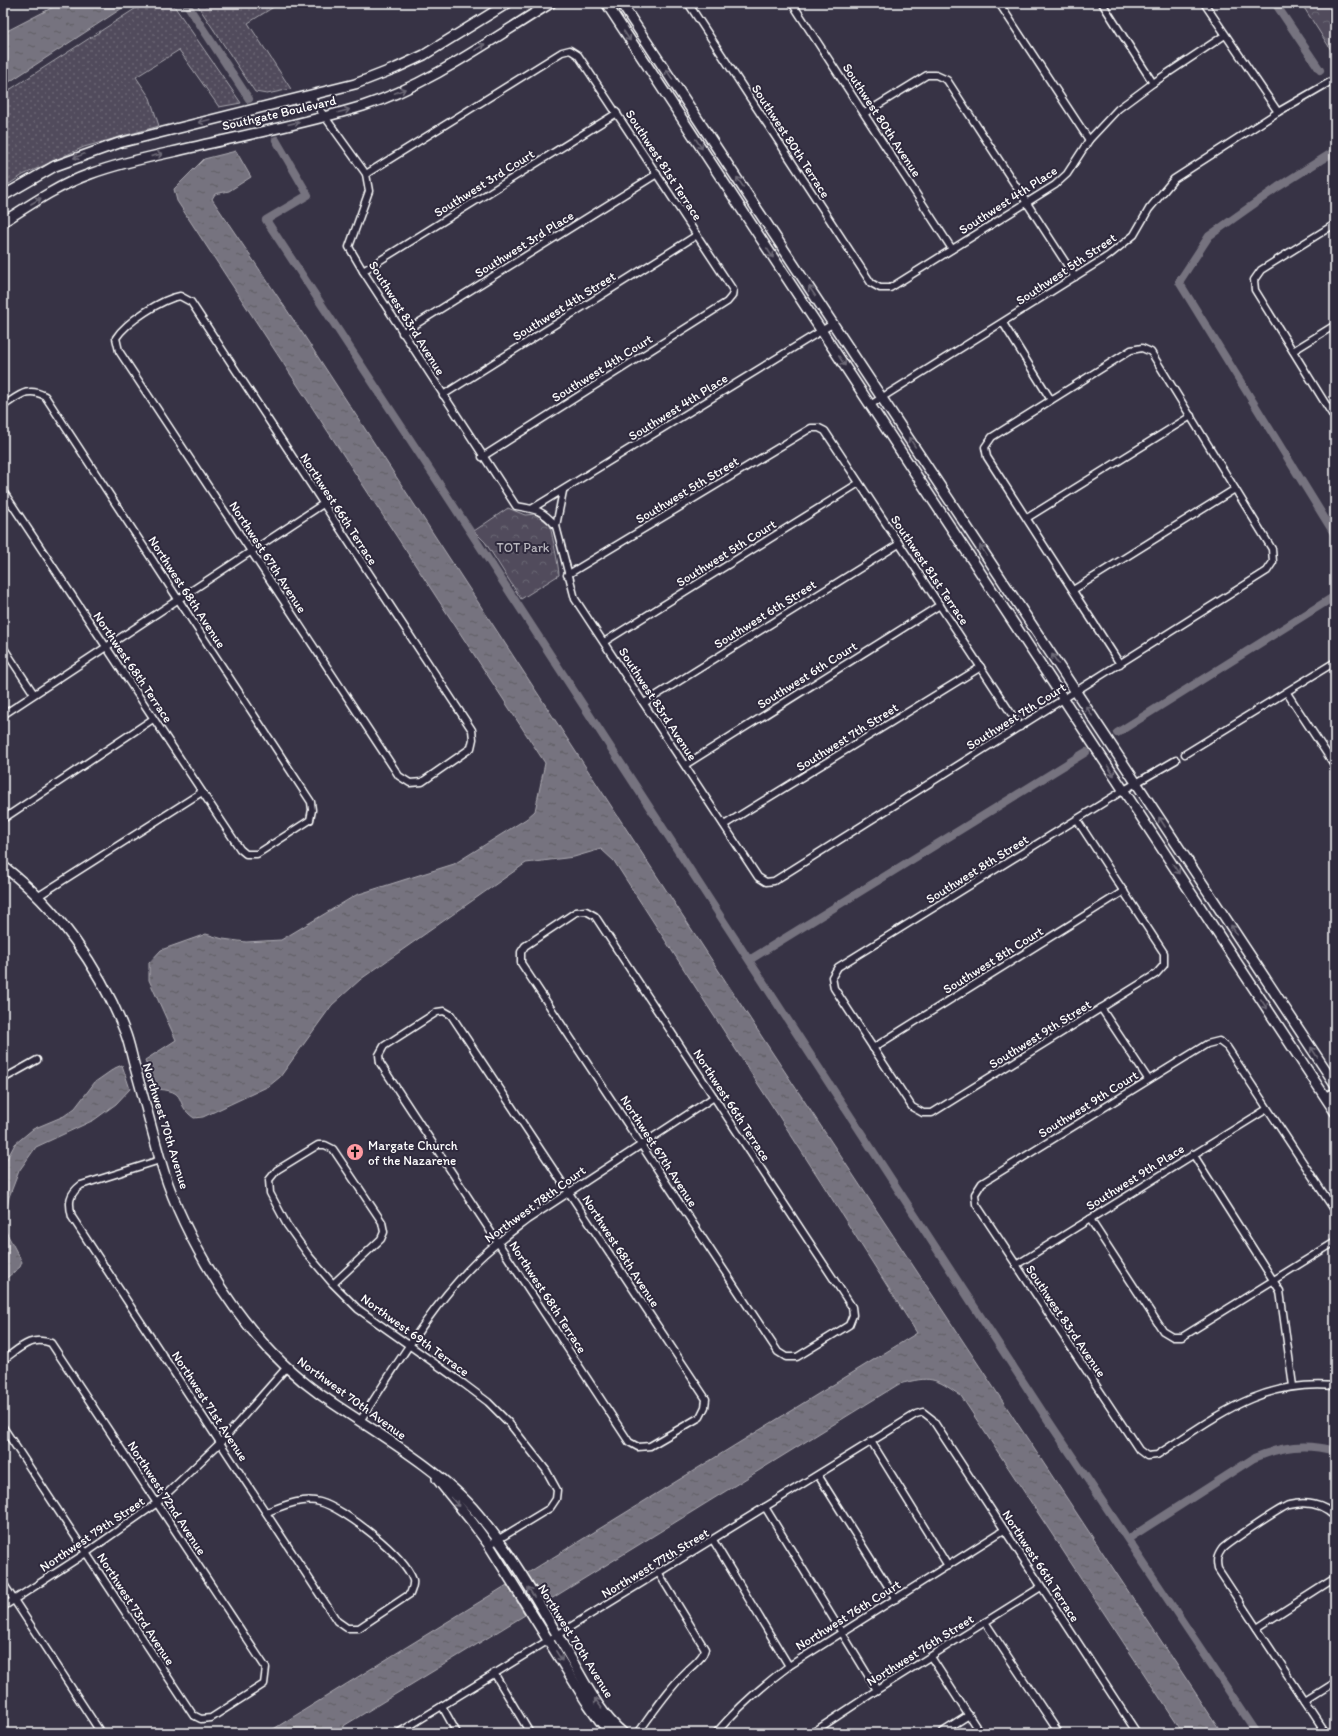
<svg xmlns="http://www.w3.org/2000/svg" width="1338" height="1736" font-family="Itim,sans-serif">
<defs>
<pattern id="grass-dots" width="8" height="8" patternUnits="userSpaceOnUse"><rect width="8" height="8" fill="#514c5c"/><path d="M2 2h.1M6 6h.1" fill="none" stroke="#6b6774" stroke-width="1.8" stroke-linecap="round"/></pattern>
<pattern id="forest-crowns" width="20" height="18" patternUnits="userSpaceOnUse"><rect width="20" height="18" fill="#514c5c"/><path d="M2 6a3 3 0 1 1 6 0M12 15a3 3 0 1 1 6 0" fill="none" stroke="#6b6774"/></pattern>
<pattern id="water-ripples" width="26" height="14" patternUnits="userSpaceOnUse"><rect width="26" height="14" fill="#76737f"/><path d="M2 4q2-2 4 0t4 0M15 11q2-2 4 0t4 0" fill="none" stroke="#5f5e63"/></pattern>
</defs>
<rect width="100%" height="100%" fill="#373345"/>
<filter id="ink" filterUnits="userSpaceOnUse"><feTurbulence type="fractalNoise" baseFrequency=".025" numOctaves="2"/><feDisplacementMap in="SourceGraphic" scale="8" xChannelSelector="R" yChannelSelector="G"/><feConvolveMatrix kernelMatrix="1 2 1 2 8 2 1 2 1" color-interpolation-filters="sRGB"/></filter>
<g filter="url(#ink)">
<!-- grass -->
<g fill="url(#grass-dots)" stroke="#a8a6ae">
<polygon points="144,3 172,3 241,103 219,107 179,50 136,77 150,98 159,126 84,147 23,175 3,188 3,94"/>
<polygon points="196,3 280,3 248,23 291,89 267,94 255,92"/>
</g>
<!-- forest -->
<g fill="url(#forest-crowns)" stroke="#a8a6ae">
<polygon points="1302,3 1335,3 1335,56 1301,3"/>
<path d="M 508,508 L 525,515 L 536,514 L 550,525 C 553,541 558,560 559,575 L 521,599 L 485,542 L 474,531 Z"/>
</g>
<!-- water -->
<g fill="url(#water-ripples)" stroke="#adabb2">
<polygon points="61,3 130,3 3,86 3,33"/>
<path d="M 236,151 L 251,177 L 229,191 L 215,194 L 212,199 L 303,334 L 764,1040 L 1222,1733 L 1183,1733 L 961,1396 C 934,1377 931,1376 899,1384 L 543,1604 L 526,1574 L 917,1333 L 820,1180 L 614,861 L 601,849 L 574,857 L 526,863 L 361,979 L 332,1005 L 280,1077 L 269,1086 L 203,1117 L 194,1118 C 172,1103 191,1090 153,1089 L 145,1060 L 176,1040 L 149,980 L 149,963 L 161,950 L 206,934 L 223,939 L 246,942 L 281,940 L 356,895 L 454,864 L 526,819 L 535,811 L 545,763 L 177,201 L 174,189 L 204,159 Z"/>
<polygon points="122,1065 130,1089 116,1104 94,1120 36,1147 19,1171 9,1197 4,1228 22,1262 20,1267 3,1281 3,1166 15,1144 33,1129 64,1116 75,1108 95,1082 115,1068"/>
<polygon points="507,1585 525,1615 332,1733 267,1733"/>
</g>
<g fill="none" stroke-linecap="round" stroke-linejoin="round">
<!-- canal -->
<g stroke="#76737f" stroke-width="8">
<polyline points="186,3 249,99"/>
<polyline points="1275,3 1320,70"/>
<polyline points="276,140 308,195 266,220 440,485 1044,1414 1257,1733"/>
<polyline points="1335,151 1278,187 1209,236 1179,282 1335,535"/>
<polyline points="1117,733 1335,596"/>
<polyline points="751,959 1086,752"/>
<path d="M 1128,1539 L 1254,1458 C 1282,1446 1305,1443 1335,1451"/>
</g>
<!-- street casing -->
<g stroke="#fff" stroke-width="9">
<g id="street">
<polyline points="688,3 871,283 880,288 890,288 1055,185 1067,174 1089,140 1118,109 1153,83 1225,35"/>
<polyline points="792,3 952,249"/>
<polyline points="999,3 1089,140"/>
<polyline points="1102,3 1153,83"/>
<polyline points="1204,3 1278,112"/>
<path d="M 310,96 L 366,174 L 369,191 L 349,247 L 363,271 L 516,506 C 535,509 543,510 556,526"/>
<polyline points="865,113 927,75 936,75 947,80 1075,277"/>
<polyline points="366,174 562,52 570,50 578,55 733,290 732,296 727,302 482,457"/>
<polyline points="1335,224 1261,270 1254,280 1255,290 1335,419"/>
<polyline points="363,271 617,113"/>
<path d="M 180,296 L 191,302 L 472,730 L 473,739 L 471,748 L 422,782 L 410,783 L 399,776 L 119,351 L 116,338 C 126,322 162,299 180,296 Z"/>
<polyline points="1003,323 1051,400"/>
<polyline points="402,333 657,174"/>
<polyline points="1293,351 1335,325"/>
<polyline points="443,395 697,235"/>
<polyline points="870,405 1108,256 1134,235 1149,209 1174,179 1278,112 1335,79"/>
<path d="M 3,406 C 19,396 27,386 45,396 L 311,802 L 312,810 L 310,820 L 257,854 L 246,854 L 240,849 L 3,491"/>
<polyline points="563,491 556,526 575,599 758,877 766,882 774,881 1267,571 1273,562 1272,549 1151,352 1142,348 1131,350 992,437 985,447 987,457 1120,664"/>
<polyline points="533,508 834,323"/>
<polyline points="1027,518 1191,416"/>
<polyline points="567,575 811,428 819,428 825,431 1020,727"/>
<polyline points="1073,590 1235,489"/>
<polyline points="604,642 859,483"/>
<polyline points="3,647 34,694"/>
<polyline points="1287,693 1335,766"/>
<polyline points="644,703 899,544"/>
<polyline points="3,715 323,504"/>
<polyline points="1185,754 1335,662"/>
<polyline points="685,765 940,605"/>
<polyline points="3,819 153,719"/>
<polyline points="1077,820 1164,953 1164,965 1156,974 932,1113 923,1113 912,1107 834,988 832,977 838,967 1124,790 1176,760"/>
<polyline points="724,825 981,667"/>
<polyline points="37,897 202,792"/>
<polygon points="586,911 595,916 852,1307 853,1315 849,1325 797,1357 786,1357 778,1352 521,963 521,952 525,946 576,912"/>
<polyline points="1101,1008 1148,1079"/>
<polygon points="444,1011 451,1015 706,1399 705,1407 700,1417 650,1446 638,1447 629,1442 380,1063 379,1055 384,1046 437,1012"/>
<polyline points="873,1048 1124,891"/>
<polyline points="3,1079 37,1060"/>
<polyline points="1193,1154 1280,1291 1293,1386"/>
<path d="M 160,1160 L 81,1185 C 69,1194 68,1202 72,1217 L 337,1621 L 347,1628 L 359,1628 L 410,1594 C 412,1589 414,1585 413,1580 C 404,1555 345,1509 320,1502 C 303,1497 283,1506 267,1512"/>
<path d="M 1335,1211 L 1227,1047 L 1219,1041 L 1207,1044 L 982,1183 L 975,1194 L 976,1204 L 1139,1450 L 1147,1456 L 1157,1455 C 1216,1417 1260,1379 1335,1386"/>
<polyline points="1090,1219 1163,1331 1173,1337 1182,1337 1335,1242"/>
<polyline points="1016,1265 1267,1109"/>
<polyline points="333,1284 381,1239 384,1232 382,1222 333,1149 325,1145 318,1145 277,1170 269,1180 270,1193 287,1225 309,1256 333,1284 358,1309 464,1384 488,1402 509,1423 546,1470 557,1490 556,1499 550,1508 489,1545"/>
<path d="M 3,1360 C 19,1349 31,1335 51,1343 L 266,1668 L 264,1684 L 211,1718 L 201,1719 L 193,1715 L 3,1427"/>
<path d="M 360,1421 C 396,1366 430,1307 477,1261 C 492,1246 510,1233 527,1220 L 714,1097"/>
<polyline points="871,1441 948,1566"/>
<polyline points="818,1475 896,1599"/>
<polyline points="765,1507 877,1690"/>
<polyline points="713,1540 789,1666"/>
<polyline points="3,1583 101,1733"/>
<polyline points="3,1607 86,1553 157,1503 221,1442 287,1367"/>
<polyline points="985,1622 1059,1733"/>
<polyline points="1257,1628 1335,1578"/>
<polyline points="931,1657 980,1733"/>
<polyline points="494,1673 530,1733"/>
<polyline points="1305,1701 1335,1682"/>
<polyline points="442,1706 457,1733"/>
<polyline points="398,1733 916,1414 923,1412 932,1419 1137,1733"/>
<path d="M 638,1733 C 654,1711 669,1688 688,1670 C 695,1663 703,1658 705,1649 L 658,1572"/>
<path d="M 716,1733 C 738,1707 762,1686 789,1666 L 1004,1530"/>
<polyline points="812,1733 877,1690 1041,1587"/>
<polyline points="941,1733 969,1715"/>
<path d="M 1326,1733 L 1218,1569 C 1216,1560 1217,1556 1222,1549 C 1226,1544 1283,1506 1289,1505 C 1306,1501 1323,1504 1335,1516"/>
</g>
</g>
<!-- secondary casing -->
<g stroke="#fff" stroke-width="12">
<g id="secondary">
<polyline points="606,3 1335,1112"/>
<polyline points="621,3 1335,1084"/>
<polyline points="3,196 55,166 119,143 355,84 396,68 424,55 508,3"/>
<path d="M 3,222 C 31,204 59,185 90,174 C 117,164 144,158 172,152 C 235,137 301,125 363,106 C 431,84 490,40 551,3"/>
<path d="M 3,866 C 57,907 100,968 125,1032 C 129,1042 131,1053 134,1064 C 143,1095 151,1127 160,1159 C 170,1195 187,1231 206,1264 C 235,1313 274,1362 321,1395 C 371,1430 439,1467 478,1514 C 514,1556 542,1609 570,1657 C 585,1683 600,1714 623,1733"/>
<polyline points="1326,1097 1335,1093"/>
<polyline points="437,1479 472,1522 489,1545 586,1701 600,1721 611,1733"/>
</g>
</g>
<!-- street -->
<use href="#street" stroke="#2f2a3d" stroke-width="6"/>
<!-- secondary -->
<use href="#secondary" stroke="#2f2a3d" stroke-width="9"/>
</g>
<!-- one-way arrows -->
<defs><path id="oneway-shaft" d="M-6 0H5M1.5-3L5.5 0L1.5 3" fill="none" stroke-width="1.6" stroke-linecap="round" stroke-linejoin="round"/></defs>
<g stroke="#6d6a77">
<use href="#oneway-shaft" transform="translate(627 36) rotate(57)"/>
<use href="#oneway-shaft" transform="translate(480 47) rotate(-32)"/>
<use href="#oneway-shaft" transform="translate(669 74) rotate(-124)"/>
<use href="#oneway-shaft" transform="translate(400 91) rotate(-22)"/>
<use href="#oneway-shaft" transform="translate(344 111) rotate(-15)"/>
<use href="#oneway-shaft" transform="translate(204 121) rotate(166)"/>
<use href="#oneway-shaft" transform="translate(294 123) rotate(-13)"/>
<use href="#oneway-shaft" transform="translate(699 144) rotate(57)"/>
<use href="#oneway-shaft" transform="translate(157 155) rotate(-13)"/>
<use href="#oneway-shaft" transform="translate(79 156) rotate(159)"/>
<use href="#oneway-shaft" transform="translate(740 182) rotate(-124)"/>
<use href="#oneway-shaft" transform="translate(36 201) rotate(-30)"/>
<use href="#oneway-shaft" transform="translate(770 253) rotate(57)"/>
<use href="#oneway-shaft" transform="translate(812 291) rotate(-124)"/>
<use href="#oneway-shaft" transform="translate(842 361) rotate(57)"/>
<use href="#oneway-shaft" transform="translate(912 442) rotate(-123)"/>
<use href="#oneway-shaft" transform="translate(983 550) rotate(-123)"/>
<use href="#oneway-shaft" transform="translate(1055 659) rotate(-123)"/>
<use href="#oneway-shaft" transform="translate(1089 711) rotate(-123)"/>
<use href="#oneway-shaft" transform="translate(1111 771) rotate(57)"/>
<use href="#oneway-shaft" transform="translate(1162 822) rotate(-123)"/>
<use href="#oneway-shaft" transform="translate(1176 869) rotate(57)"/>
<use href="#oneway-shaft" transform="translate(1234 930) rotate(-123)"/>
<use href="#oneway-shaft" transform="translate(1264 1004) rotate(57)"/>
<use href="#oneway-shaft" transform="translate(1314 1052) rotate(-123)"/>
<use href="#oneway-shaft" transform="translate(455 1502) rotate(49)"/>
<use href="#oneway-shaft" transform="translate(531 1592) rotate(-122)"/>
<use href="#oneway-shaft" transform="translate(559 1656) rotate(58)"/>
<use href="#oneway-shaft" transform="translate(598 1703) rotate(-127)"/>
</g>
</g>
<!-- icons -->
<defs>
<g id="church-disc" transform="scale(0.9)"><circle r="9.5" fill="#ff9aa2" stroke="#2f2a3d"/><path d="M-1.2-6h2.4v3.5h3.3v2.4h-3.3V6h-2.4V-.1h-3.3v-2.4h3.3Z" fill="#111"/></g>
</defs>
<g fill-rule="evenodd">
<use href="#church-disc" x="355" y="1152"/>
</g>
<g text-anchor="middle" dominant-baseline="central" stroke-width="4" stroke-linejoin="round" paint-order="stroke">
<!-- street labels -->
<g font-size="13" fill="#fff" stroke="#2f2a3d">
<text transform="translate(279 113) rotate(-13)">Southgate Boulevard</text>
<text transform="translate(882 120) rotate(57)">Southwest 80th Avenue</text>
<text transform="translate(791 141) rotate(57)">Southwest 80th Terrace</text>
<text transform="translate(664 165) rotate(57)">Southwest 81st Terrace</text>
<text transform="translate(484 183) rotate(-32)">Southwest 3rd Court</text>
<text transform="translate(1008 200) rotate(-33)">Southwest 4th Place</text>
<text transform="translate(524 244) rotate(-32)">Southwest 3rd Place</text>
<text transform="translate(1066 269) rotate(-34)">Southwest 5th Street</text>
<text transform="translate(564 306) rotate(-32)">Southwest 4th Street</text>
<text transform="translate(407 318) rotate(58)">Southwest 83rd Avenue</text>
<text transform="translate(602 368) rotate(-32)">Southwest 4th Court</text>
<text transform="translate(678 407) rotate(-32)">Southwest 4th Place</text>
<text transform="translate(687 490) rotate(-31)">Southwest 5th Street</text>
<text transform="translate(339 509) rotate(57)">Northwest 66th Terrace</text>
<text transform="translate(726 553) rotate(-32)">Southwest 5th Court</text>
<text transform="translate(268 557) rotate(57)">Northwest 67th Avenue</text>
<text transform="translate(930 570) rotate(56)">Southwest 81st Terrace</text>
<text transform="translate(187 592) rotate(57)">Northwest 68th Avenue</text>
<text transform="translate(765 614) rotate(-32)">Southwest 6th Street</text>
<text transform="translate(133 667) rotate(56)">Northwest 68th Terrace</text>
<text transform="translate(807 675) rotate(-32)">Southwest 6th Court</text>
<text transform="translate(658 704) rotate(57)">Southwest 83rd Avenue</text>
<text transform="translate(1016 716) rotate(-32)">Southwest 7th Court</text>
<text transform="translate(847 737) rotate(-32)">Southwest 7th Street</text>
<text transform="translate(977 869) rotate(-32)">Southwest 8th Street</text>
<text transform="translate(993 960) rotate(-32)">Southwest 8th Court</text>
<text transform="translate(1040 1034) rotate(-32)">Southwest 9th Street</text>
<text transform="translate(1088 1104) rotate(-32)">Southwest 9th Court</text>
<text transform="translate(732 1105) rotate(57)">Northwest 66th Terrace</text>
<text transform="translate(166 1126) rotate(73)">Northwest 70th Avenue</text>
<text transform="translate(659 1151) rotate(57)">Northwest 67th Avenue</text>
<text transform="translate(1135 1177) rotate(-32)">Southwest 9th Place</text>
<text transform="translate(535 1204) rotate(-36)">Northwest 78th Court</text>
<text transform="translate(621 1251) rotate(57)">Northwest 68th Avenue</text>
<text transform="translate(548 1297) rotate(57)">Northwest 68th Terrace</text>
<text transform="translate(1066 1321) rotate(56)">Southwest 83rd Avenue</text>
<text transform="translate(415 1335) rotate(36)">Northwest 69th Terrace</text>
<text transform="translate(352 1398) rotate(36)">Northwest 70th Avenue</text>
<text transform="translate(210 1406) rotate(57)">Northwest 71st Avenue</text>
<text transform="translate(167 1498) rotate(57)">Northwest 72nd Avenue</text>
<text transform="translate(92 1534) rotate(-34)">Northwest 79th Street</text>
<text transform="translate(655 1563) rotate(-31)">Northwest 77th Street</text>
<text transform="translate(1041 1566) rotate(57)">Northwest 66th Terrace</text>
<text transform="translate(136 1609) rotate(57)">Northwest 73rd Avenue</text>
<text transform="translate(848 1615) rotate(-32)">Northwest 76th Court</text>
<text transform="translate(576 1641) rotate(58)">Northwest 70th Avenue</text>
<text transform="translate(920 1650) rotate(-32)">Northwest 76th Street</text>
</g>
<!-- park labels -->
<g font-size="13" fill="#b9b7be" stroke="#2f2a3d">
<text x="523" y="547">TOT Park</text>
</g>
<!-- poi labels -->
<g font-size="13" fill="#fff" stroke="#2f2a3d" text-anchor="start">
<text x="368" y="1145">Margate Church<tspan x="368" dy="15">of the Nazarene</tspan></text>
</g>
</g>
<!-- margin -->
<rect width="1338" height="1736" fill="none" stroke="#2f2a3d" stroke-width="16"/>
<rect x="8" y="8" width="1322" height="1720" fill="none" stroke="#fff" stroke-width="1.5" filter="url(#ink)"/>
</svg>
